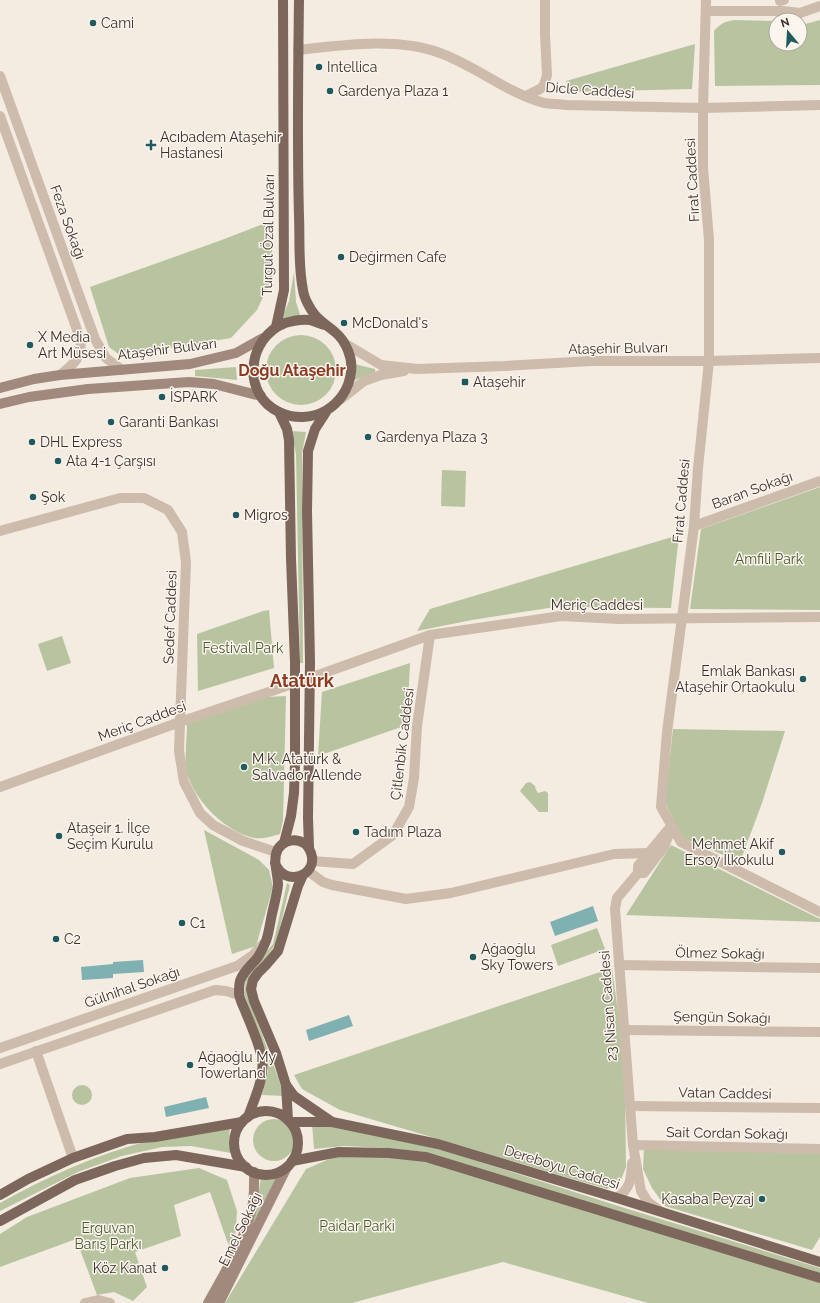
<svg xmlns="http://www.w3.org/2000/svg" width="820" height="1303" font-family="Raleway,sans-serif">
<rect width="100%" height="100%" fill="#f4ebe1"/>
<!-- green -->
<g fill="#b8c4a0">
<path d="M 735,20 L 776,21 L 776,44 L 800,44 L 800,23 L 805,24 L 820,20 L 820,85 L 715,86 L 714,31 C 720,24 725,21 735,20 Z"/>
<polygon points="695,44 692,89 568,92 566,81"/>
<polygon points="271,221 273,275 257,310 231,338 121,356 109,347 90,287 219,241"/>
<polygon points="294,272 296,302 301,318 281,320 289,301"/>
<circle cx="301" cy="370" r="35"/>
<polygon points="350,363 375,369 375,372 359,378 348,384"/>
<polygon points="236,367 237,380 195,376 195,370"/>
<polygon points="291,431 306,432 302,454 303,663 300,663 296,454"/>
<polygon points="442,470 466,471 465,507 441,506"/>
<polygon points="820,487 820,610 690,609 701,529"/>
<polygon points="679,535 671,608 555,607 472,620 417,631 430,609"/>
<polygon points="269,610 274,668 198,691 197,634 263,611"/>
<polygon points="62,636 71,663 47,671 38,644"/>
<polygon points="410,663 407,725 318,756 322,692"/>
<path d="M 286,696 L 283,821 L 280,834 C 270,837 260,840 250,837 C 225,830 198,803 189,779 C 183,763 187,742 187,724 L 267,697 Z"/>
<polygon points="673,729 785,731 762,803 740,862 683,838 665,803"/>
<polygon points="530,782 535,786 536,790 538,793 545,791 548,793 548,812 539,812 520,791 526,783"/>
<polygon points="204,830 259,860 269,870 273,887 256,946 232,954"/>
<polygon points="671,845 820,919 820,922 626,915"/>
<polygon points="287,883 290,885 276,944 250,978 250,1002 285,1096 262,1095 268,1071 265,1055 244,993 246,979 250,971 273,944"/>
<polygon points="597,928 605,949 558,966 551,945"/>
<polygon points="612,968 619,1019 625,1095 626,1167 621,1180 607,1189 340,1110 302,1089 294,1075"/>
<circle cx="82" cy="1095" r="10"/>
<circle cx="274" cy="1140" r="21"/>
<polygon points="312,1123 350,1127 443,1150 615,1205 820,1268 820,1273 426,1152 388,1148 344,1146 314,1149"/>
<path d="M 230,1125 L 229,1138 L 231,1153 L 191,1146 L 162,1147 L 122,1156 L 78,1172 L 0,1211 L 0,1203 C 46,1177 97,1154 149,1141 C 175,1134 203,1130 230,1125 Z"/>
<polygon points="644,1148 820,1150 820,1237 812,1250 665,1206 652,1188 643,1169"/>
<polygon points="341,1154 426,1157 820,1283 820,1303 648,1303 503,1262 352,1303 225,1303 306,1169"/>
<polygon points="199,1168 227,1180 237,1211 234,1253 227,1241 210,1192 174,1205 181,1236 135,1252 147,1287 133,1301 114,1292 97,1295 76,1239 0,1267 0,1234 27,1217 130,1178"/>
<polygon points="261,1178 285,1178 246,1237 254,1220"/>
</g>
<!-- water -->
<g fill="#7fb0b2">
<polygon points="593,906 598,921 555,936 550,922"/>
<polygon points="143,960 144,972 113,974 113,978 82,980 81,967 113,964 113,962"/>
<polygon points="349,1015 353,1026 309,1041 306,1030"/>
<polygon points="206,1097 209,1108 166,1117 164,1107"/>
</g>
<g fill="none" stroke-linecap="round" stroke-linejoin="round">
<!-- minor -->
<g stroke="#cdbbac" stroke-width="10">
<polyline points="706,0 703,108 703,168 709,240 709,361 698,468 694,526 667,732 661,807 681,842 820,912"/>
<polyline points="780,1 784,0"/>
<polyline points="706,11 783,11 800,13 820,6"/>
<path d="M 298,50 C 343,45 397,37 440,53 C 476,66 507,93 544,103 C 551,104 559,104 566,105 L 703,108 L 820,105"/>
<polyline points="0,76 95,339 106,358 122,370"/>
<polyline points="526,96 540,89 544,85 547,75 545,34 545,0"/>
<path d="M 0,116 L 80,338 C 83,357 74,364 60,375"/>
<polyline points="694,526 820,481"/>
<polyline points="0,531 120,498 144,498 168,510 182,532 186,562 180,722 179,751 184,782 200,813 213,825 243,841 276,852"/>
<polyline points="310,678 430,635 561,616 619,619 820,617"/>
<polyline points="0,787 180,722 295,683"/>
<polyline points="312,861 353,864 393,835 409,807 414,778 417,726 430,635"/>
<polyline points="308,871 323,882 332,885 406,899 451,893 614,854 648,853"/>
<polyline points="619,965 820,968"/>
<polyline points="624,1030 820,1032"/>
<polyline points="0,1048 237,966 253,955 263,944"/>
<polyline points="36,1051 73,1158"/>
<polyline points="0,1064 215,990 226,991 239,995"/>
<polyline points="630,1106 820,1108"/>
<polyline points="633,1145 820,1149"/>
<polyline points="85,1303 98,1300 110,1303"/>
</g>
<!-- tertiary -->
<g stroke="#cdbbac" stroke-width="10">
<polyline points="344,343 381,365 417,369 505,366 591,361 709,361 820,358"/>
<polyline points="341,399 364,381 381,375 404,371"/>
<polyline points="638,873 617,898 615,909 633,1145 641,1191 648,1202 659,1210"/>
<polyline points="638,873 644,873 664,847 672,827"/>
<polyline points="638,873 638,866 668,830"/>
<path d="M 617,1198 C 631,1187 631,1180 632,1163"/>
</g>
<!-- secondary -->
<g stroke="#a18a7d" stroke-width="10">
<polyline points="0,388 34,379 60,375 190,364 236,353 263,338"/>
<polyline points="0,404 29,397 88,389 189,382 214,384 261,396"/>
<path d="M 208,1303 C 224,1274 243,1244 251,1212 C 255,1199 254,1185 254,1172"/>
<polyline points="219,1303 287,1167"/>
</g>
<!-- primary -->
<g stroke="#7d675c" stroke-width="10">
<path d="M 299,0 C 298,72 297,144 299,216 C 300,240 298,266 303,290 C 304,298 310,309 315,315 C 321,322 328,326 335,332 C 346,341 353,358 351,372 C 347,407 311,427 279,412 C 241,394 247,338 285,323 C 292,321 302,319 310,320 C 315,321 320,324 325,325"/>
<polyline points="276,327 284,290 283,0"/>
<polyline points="279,412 287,429 289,440 291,559 295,662 295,763 294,793 291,816 284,843"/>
<polyline points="309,847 308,818 310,662 307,511 308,451 315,429 326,412"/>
<polyline points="286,1085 294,1096 332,1122"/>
<circle cx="266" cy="1143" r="32"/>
<path d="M 248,1117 C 254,1099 265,1078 262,1059 C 260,1046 251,1025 246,1013 C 244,1007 239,999 239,993 C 239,990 239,985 240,981 C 243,971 252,965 258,957 C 261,952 264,946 266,941 C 269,933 270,923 272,914 C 274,905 277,894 278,885 C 278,873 272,860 278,849 C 282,842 291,839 299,841 C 305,842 309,847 311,853 C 319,876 284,888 275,863"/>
<polyline points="288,1120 286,1085 276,1053 254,1001 251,989 253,980 258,973 266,965 278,951 298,886 303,875"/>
<polyline points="290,1122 332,1122 438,1144 617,1198 820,1262"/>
<polyline points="292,1161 339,1152 389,1153 426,1157 820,1278"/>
<polyline points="0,1195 28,1179 73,1158 127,1139 155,1137 242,1122"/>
<polyline points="0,1221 75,1180 115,1166 144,1158 176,1155 246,1167"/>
</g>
</g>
<!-- markers -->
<g fill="#1f5a5e" stroke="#fbf5ee" stroke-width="1.5">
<circle cx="93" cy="23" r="4"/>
<circle cx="319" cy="67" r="4"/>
<circle cx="330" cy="91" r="4"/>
<path d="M149 139h4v4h4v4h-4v4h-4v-4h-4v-4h4z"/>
<circle cx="341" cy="257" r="4"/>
<circle cx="344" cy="323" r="4"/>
<circle cx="30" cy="345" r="4"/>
<rect x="461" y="378" width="8" height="8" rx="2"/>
<circle cx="162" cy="397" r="4"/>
<circle cx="111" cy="422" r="4"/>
<circle cx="368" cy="437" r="4"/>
<circle cx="32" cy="442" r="4"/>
<circle cx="58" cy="461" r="4"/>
<circle cx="33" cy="497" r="4"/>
<circle cx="236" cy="515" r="4"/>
<circle cx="803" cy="679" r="4"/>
<circle cx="244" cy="767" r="4"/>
<circle cx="356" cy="832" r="4"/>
<circle cx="59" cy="836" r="4"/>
<circle cx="782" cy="852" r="4"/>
<circle cx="182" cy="923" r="4"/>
<circle cx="56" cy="939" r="4"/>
<circle cx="473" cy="957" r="4"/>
<circle cx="190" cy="1065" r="4"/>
<circle cx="762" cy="1199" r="4"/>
<circle cx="165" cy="1268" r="4"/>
</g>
<g text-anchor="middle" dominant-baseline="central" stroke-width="3" stroke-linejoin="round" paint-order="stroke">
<!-- poi labels -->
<g font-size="14" fill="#3b302b" stroke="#fbf5ee" text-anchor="start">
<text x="101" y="23">Cami</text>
<text x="327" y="67">Intellica</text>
<text x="338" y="91">Gardenya Plaza 1</text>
<text x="160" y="137">Acıbadem Ataşehir<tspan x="160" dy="16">Hastanesi</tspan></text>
<text x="349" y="257">Değirmen Cafe</text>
<text x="352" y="323">McDonald's</text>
<text x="38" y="337">X Media<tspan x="38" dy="16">Art Müsesi</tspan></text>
<text x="473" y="382">Ataşehir</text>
<text x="170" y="397">İSPARK</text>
<text x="119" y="422">Garanti Bankası</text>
<text x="376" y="437">Gardenya Plaza 3</text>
<text x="40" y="442">DHL Express</text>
<text x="66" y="461">Ata 4-1 Çarşısı</text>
<text x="41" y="497">Şok</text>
<text x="244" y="515">Migros</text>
<text x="795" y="671" text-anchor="end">Emlak Bankası<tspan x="795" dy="16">Ataşehir Ortaokulu</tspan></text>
<text x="252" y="759">M.K. Atatürk &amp;<tspan x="252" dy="16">Salvador Allende</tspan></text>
<text x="67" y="828">Ataşeir 1. İlçe<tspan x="67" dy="16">Seçim Kurulu</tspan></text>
<text x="364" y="832">Tadım Plaza</text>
<text x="774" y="844" text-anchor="end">Mehmet Akif<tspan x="774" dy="16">Ersoy İlkokulu</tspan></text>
<text x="190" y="923">C1</text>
<text x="64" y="939">C2</text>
<text x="481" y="949">Ağaoğlu<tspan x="481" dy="16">Sky Towers</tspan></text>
<text x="198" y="1057">Ağaoğlu My<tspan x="198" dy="16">Towerland</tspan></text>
<text x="754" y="1199" text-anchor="end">Kasaba Peyzaj</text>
<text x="157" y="1268" text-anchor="end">Köz Kanat</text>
</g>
<!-- street labels -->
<g font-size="14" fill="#3b302b" stroke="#fbf5ee">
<text transform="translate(590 90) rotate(4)">Dicle Caddesi</text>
<text transform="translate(692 180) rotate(-93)">Fırat Caddesi</text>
<text transform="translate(68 222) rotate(70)">Feza Sokağı</text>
<text transform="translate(268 235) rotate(-89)">Turgut Özal Bulvarı</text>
<text transform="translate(618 348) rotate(-1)">Ataşehir Bulvarı</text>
<text transform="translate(167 349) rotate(-7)">Ataşehir Bulvarı</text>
<text transform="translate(752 490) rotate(-20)">Baran Sokağı</text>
<text transform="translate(681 501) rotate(-85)">Fırat Caddesi</text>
<text x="597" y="605">Meriç Caddesi</text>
<text transform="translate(170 617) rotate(-88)">Sedef Caddesi</text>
<text transform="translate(142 721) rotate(-20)">Meriç Caddesi</text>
<text transform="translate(402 744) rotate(-83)">Çitlenbik Caddesi</text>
<text transform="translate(720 953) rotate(1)">Ölmez Sokağı</text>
<text transform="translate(132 987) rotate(-19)">Gülnihal Sokağı</text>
<text transform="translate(608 1006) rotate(-94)">23 Nisan Caddesi</text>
<text transform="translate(722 1017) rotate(1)">Şengün Sokağı</text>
<text transform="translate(725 1093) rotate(1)">Vatan Caddesi</text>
<text transform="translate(727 1133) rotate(1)">Sait Cordan Sokağı</text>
<text transform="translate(562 1167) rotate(17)">Dereboyu Caddesi</text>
<text transform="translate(240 1229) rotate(-64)">Emel Sokağı</text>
</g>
<!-- park labels -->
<g font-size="14" fill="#4a5a2e" stroke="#fbf5ee">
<text x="769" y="559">Amfili Park</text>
<text x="243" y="648">Festival Park</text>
<text x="357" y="1226">Paidar Parki</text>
<text x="108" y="1228">Erguvan<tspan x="108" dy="16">Barış Parkı</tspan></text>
</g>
<!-- quarter labels -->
<g font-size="16" font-weight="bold" fill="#8c3b22" stroke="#fbf5ee">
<text x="292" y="370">Doğu Ataşehir</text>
</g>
<!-- district labels -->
<g font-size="18" font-weight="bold" fill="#8c3b22" stroke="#fbf5ee">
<text x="302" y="680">Atatürk</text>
</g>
</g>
<!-- north arrow -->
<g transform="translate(788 32) rotate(342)"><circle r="19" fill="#fbf5ee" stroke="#aea6a0"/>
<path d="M0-3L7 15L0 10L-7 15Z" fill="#1f5a5e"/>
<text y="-6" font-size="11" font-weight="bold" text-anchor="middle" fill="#3b302b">N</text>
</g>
</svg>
